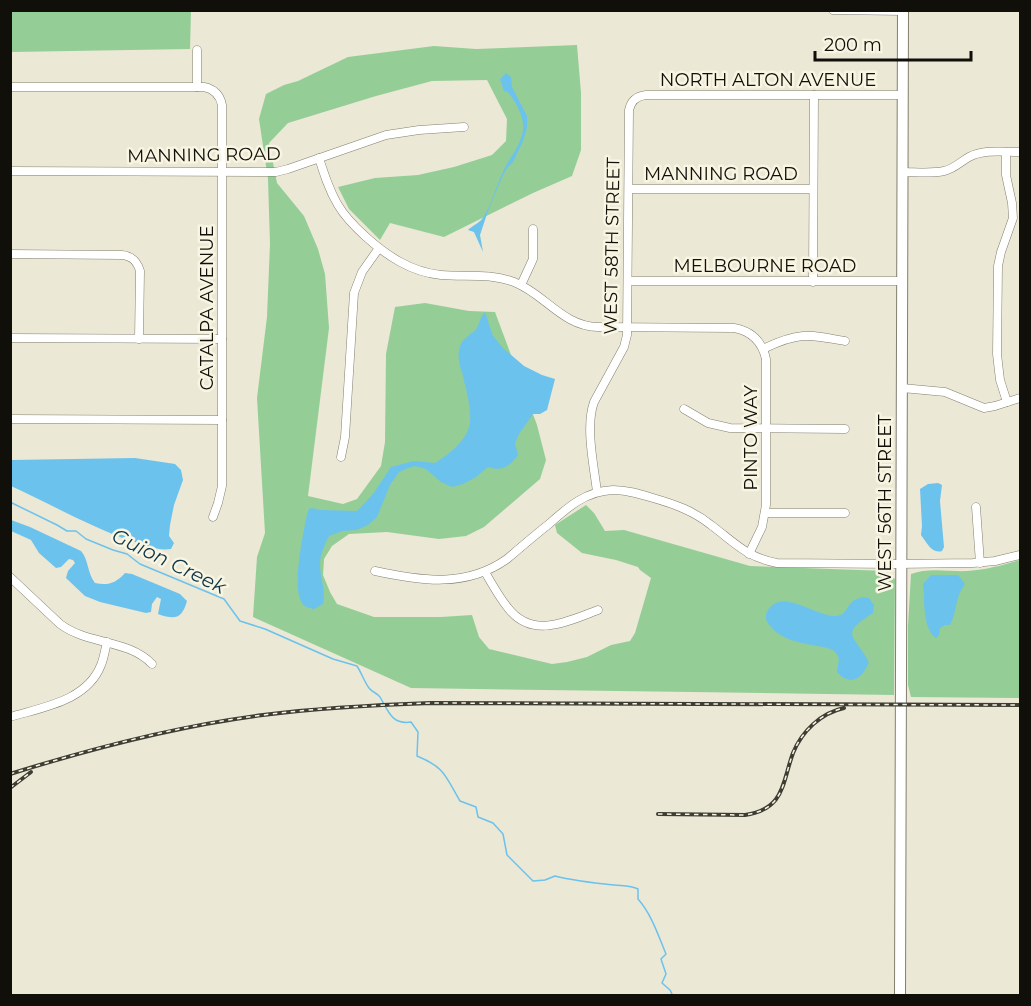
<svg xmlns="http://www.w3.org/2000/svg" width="1031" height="1006" font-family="Montserrat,sans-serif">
<rect width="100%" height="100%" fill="#ebe8d6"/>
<!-- green -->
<g fill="#95cd96">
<polygon points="10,11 191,11 190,49 11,52"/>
<polygon points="577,45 581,93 581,150 572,176 533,193 444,237 390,223 380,240 349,209 338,187 375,178 418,175 454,167 492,155 506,141 507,119 487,80 432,81 376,96 288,123 269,143 277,183 304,216 318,249 325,274 329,328 308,496 343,504 357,499 381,466 385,442 386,354 395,307 425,303 469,311 495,312 537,425 546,460 540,479 484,527 466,536 439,539 387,532 349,534 332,546 324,559 323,575 330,592 337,604 374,617 441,617 472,615 479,637 489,649 552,664 567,662 587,657 611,645 630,641 635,633 651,578 640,570 638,567 616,560 582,553 557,533 555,525 586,505 594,513 605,531 624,530 750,566 886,571 895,579 894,695 411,688 253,617 257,557 265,533 257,398 267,317 270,244 268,179 259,119 266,94 284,85 298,81 348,57 434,46 476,49"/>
<path d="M 1020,560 L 1020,698 L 911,697 L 908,685 L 908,626 L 911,574 C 929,567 949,572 968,571 C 986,570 1004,565 1020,560 Z"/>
</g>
<!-- water -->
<g fill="#6bc2ed">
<path d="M 506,73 L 511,77 L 512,87 L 527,116 L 527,128 L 523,141 L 513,162 L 507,168 L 503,175 L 489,208 L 480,235 L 483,252 L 474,232 L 468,230 C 472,226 479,223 482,219 C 490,209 497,184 503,172 C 509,158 521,146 523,130 C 525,117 515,101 508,92 L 504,91 L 500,79 Z"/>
<path d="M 485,312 L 493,336 L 503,348 L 524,366 L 542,375 L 555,379 L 547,410 L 540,414 L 533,414 L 519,434 L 515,443 L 518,455 C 510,466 502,472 488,467 L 476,477 L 463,484 L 452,487 L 441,482 L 426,469 L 415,466 L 408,468 L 399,472 L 390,485 L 377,517 L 368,525 L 357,530 L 342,531 L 329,536 C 325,544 320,554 320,564 C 320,579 326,589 323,604 L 314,609 C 313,609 306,607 305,606 C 289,595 304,531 307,514 L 309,509 L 312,508 L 320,510 L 357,511 L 373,494 L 391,467 L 414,461 L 435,463 C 448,455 465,442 469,427 C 473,414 466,389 463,376 C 460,367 456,354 461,344 C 464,337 473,334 477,328 C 480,322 480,317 485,312 Z"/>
<path d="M 135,458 L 175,464 L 181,470 L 183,480 L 174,505 L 170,525 L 169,536 L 174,543 L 171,549 C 157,551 144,545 131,541 C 89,526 50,504 11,486 L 11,460 Z"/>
<path d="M 938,483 L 942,485 L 940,501 L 944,547 L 942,551 C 932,554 927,543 921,535 L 922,526 L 920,489 L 928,484 Z"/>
<path d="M 11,520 L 30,527 L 81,551 C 89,560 87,573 95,583 C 108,586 116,583 125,573 L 132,574 L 180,594 L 187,601 C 182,619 175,620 158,614 L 161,599 L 157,597 L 152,604 L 151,612 L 146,613 L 100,602 L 85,596 L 66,578 L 68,571 L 75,563 L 73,560 L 69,559 L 61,567 L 56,568 L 39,553 L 31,540 L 11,531 Z"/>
<path d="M 931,575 L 958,575 L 965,584 C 955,596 957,612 950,625 L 945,625 L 940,628 L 939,635 L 936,638 C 922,628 925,600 923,584 Z"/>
<path d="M 862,597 L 869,598 L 874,605 L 873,613 C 838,635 855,635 869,662 C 862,679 851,687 837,672 L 839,659 C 837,653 835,651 830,649 C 826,647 822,647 817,646 C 801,643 782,640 771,627 C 766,622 764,616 768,610 C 783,587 817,618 837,616 C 846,615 847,606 853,601 C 854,600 860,598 862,597 Z"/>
</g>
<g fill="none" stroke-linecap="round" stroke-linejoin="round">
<!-- stream -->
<path stroke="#6bc2ed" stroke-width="1.5" d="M 10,502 L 57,525 L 67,531 L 76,531 L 86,539 L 113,550 L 127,554 L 140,564 L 224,599 L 240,621 L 265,629 L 333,659 L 357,666 C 361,672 365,683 369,688 C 372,692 377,693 380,697 C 388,711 392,725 411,722 L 418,732 L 417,756 C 446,768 445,776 460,801 L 476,807 L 478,817 L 493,823 L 503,834 L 507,855 L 533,881 L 545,880 L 555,876 C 574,881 594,883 614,885 C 622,886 630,885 638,889 L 638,899 C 652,915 658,935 666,954 L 661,959 L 666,974 L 662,983 L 670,990 L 673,996"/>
<!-- minor casing -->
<g stroke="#827f6f" stroke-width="9">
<g id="minor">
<polyline points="833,10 903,11"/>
<path d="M 10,87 L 204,87 C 214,89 220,95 222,105 L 222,486 L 218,503 L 213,517"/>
<polyline points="197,87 197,50"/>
<polyline points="1006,152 1006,175 1012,203 1013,218 1001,252 998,266 997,354 1000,380 1007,402"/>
<path d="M 319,158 C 324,174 329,190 338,205 C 345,217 354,226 365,236 C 387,256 411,272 441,275 C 466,277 490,273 514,282 C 545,294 562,326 598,327 L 734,328 C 751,331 762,341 766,359 L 766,505 L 762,527 L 749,554"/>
<polyline points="10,171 276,172 288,169 386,135 419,130 464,127"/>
<path d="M 902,172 C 915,172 931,174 944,171 C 954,169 960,162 969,157 C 984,149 1004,152 1020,152"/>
<polyline points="629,189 813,189"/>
<path d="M 10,254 L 122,255 C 132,256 137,261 140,271 L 139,339"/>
<polyline points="629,281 902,281"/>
<polyline points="813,282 814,95"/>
<polyline points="521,285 533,259 533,229"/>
<polyline points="10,338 222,339"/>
<path d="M 763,349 C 798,332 808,334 845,341"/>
<polyline points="902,388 945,392 984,408 995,406 1020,398"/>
<polyline points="684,409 708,423 730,428 845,429"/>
<polyline points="10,419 222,420"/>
<polyline points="341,457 345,437 354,293 362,272 379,248"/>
<path d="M 597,492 C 594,466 585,427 594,402 L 624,347 L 627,335 L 629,110 C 631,101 636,96 646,95 L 902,95"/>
<polyline points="976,507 980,563"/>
<polyline points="765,513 845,513"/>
<path d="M 375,571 C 421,581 466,588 507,559 C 521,547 535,535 549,524 C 568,507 586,491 613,490 C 627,490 640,494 653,498 C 674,504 694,511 711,525 C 735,543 746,557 777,563 L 895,564 L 973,563 L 995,561 L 1020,555"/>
<path d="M 485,572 C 492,584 499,597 508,608 C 533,640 568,621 598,610"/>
<path d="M 10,577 L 60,624 C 88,645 128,639 152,664"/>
<path d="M 10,717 C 43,707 87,701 101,665 C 104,658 105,650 107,642"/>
</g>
</g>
<!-- major casing -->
<g stroke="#827f6f" stroke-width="12">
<polyline id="major" points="900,996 903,10"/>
</g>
<!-- minor -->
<use href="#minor" stroke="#fff" stroke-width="8"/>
<!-- major -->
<use href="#major" stroke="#fff" stroke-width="10"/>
<!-- rail casing -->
<g stroke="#3e3d34" stroke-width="4">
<g id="rail">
<path d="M 10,774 C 93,748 177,726 263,715 C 319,708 375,705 431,703 L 1020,705"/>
<polyline points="10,788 31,772"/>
<path d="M 658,814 L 745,815 C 785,809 782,783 793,753 C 802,731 821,713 844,708"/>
</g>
</g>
<!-- rail -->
<use href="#rail" stroke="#f9f5e3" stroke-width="1.5" stroke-dasharray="4.5" stroke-linecap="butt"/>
</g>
<g text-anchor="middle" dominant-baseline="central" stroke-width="5" stroke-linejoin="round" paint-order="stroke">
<!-- street labels -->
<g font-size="18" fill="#100f09" stroke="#f9f5e3">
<text x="768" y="80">NORTH ALTON AVENUE</text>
<text transform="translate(204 155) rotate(-1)">MANNING ROAD</text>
<text x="721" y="174">MANNING ROAD</text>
<text transform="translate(612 246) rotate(-89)">WEST 58TH STREET</text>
<text x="765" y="266">MELBOURNE ROAD</text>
<text transform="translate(207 308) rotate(-90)">CATALPA AVENUE</text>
<text transform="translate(751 438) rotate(-90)">PINTO WAY</text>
<text transform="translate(885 503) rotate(-90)">WEST 56TH STREET</text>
</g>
<!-- water labels -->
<g font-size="20" font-style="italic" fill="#0d3547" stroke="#f9f5e3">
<text transform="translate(169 561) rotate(26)">Guion Creek</text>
</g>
</g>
<!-- border -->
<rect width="1031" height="1006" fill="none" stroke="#100f09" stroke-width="24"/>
<!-- scale -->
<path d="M815 51v9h156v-9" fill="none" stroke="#100f09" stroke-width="3"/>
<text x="824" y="51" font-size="18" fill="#100f09" stroke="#f9f5e3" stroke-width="4.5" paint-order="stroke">200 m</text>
</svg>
